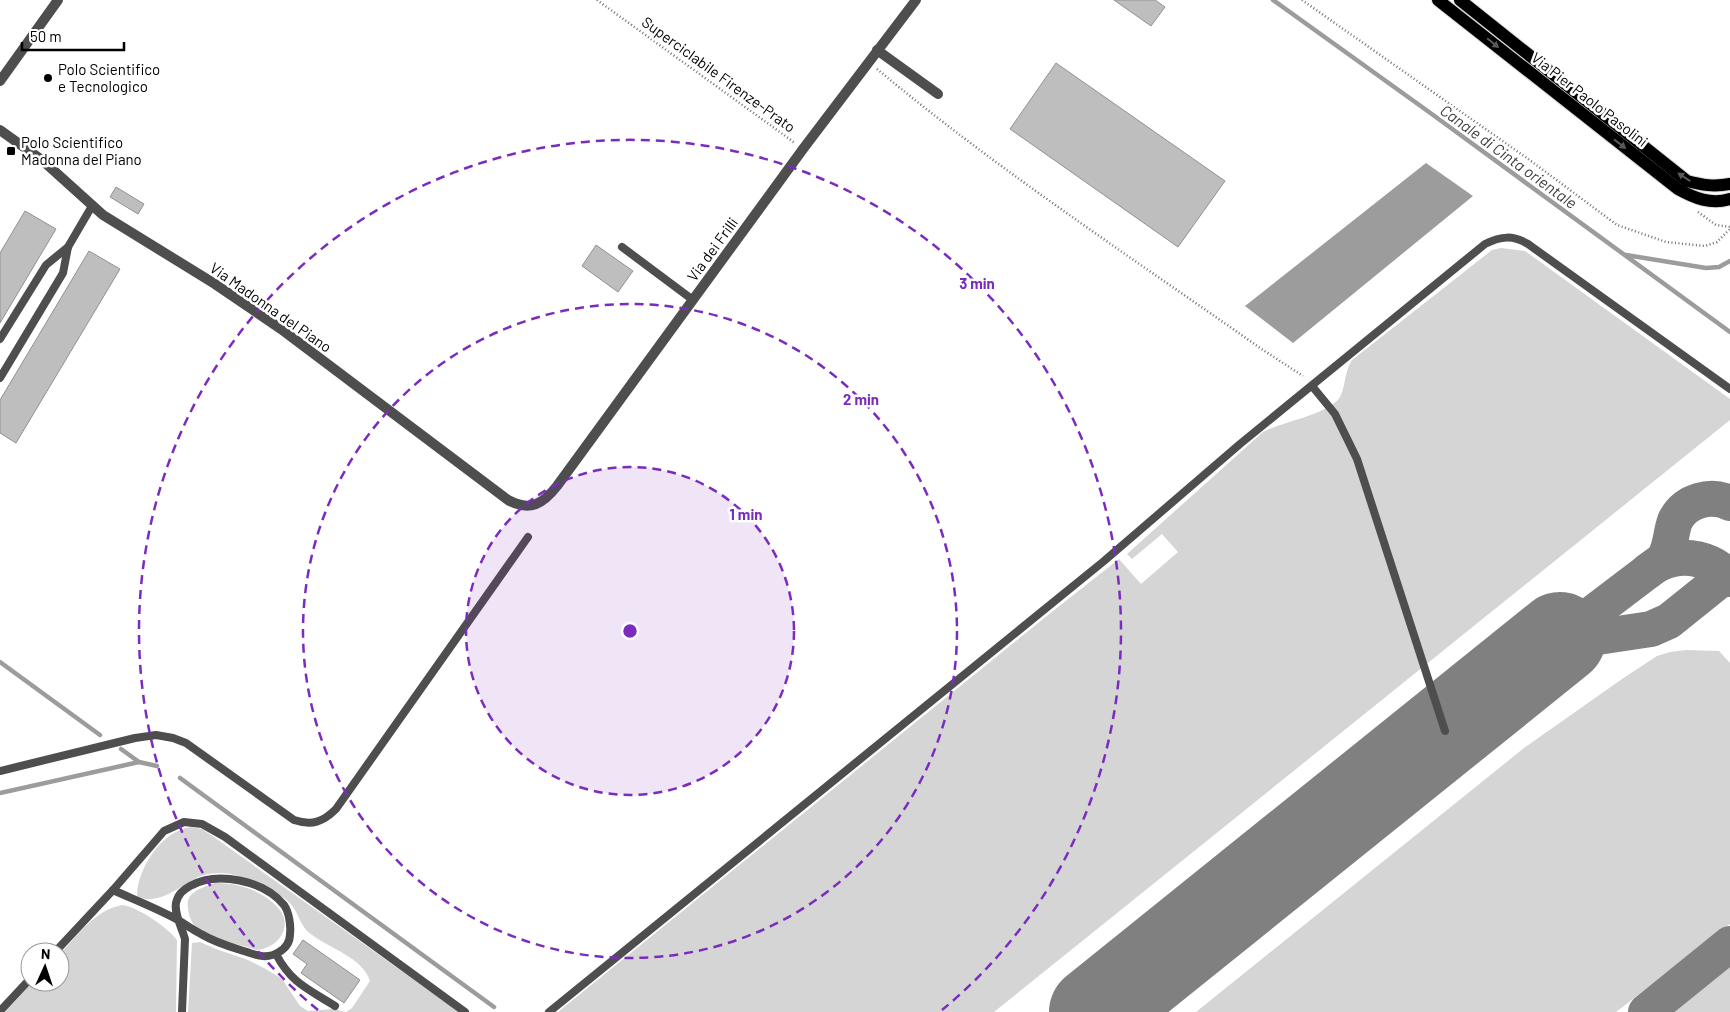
<svg xmlns="http://www.w3.org/2000/svg" width="1730" height="1012" font-family="Barlow,sans-serif">
<rect width="100%" height="100%" fill="#fff"/>
<!-- green -->
<g fill="#d5d5d5">
<path d="M 1501,248 L 1525,251 L 1532,256 L 1730,399 L 1730,420 L 994,1012 L 558,1012 L 1048,615 L 1119,559 L 1141,584 L 1178,552 L 1162,534 L 1132,559 L 1127,554 L 1263,432 C 1281,422 1330,414 1340,397 C 1346,385 1344,373 1352,360 L 1492,250 Z"/>
<polygon points="1686,650 1719,651 1730,663 1730,924 1616,1012 1196,1012 1524,748 1622,679 1657,656 1670,652"/>
<path d="M 191,827 L 202,829 L 211,835 L 459,1012 L 188,1012 L 192,943 L 200,942 L 216,949 L 248,960 L 264,968 L 282,979 L 300,1006 L 308,1011 L 333,1009 L 346,1012 L 352,1008 L 370,981 C 363,958 331,949 312,935 C 301,928 300,917 293,907 C 281,890 242,874 222,873 C 214,873 203,874 196,878 C 180,887 155,907 137,896 C 137,869 162,830 191,827 Z"/>
<path d="M 215,883 C 238,883 263,890 279,909 C 294,927 277,949 256,950 C 240,944 206,938 194,925 C 190,920 188,912 188,907 C 185,892 204,887 215,883 Z"/>
<path d="M 122,905 C 138,907 167,927 177,940 L 176,1012 L 5,1012 L 33,982 L 60,982 L 60,954 C 78,935 95,910 122,905 Z"/>
<polygon points="1730,967 1730,1012 1674,1012"/>
</g>
<!-- water -->
<polygon fill="#9c9c9c" points="1426,163 1473,196 1293,343 1245,306"/>
<g fill="none" stroke-linecap="round" stroke-linejoin="round">
<!-- stream -->
<g stroke="#9c9c9c" stroke-width="4.5">
<polyline points="1273,0 1429,112 1730,332"/>
<polyline points="1626,255 1706,268 1719,267 1730,261"/>
<polyline points="0,662 100,735"/>
<polyline points="121,749 139,762 157,766"/>
<polyline points="180,778 494,1007"/>
<polyline points="0,793 139,762"/>
</g>
<!-- taxiway -->
<g stroke="#808080" stroke-width="36">
<path d="M 1648,571 C 1652,568 1656,565 1661,563 C 1684,552 1714,559 1730,579"/>
<path d="M 1560,638 L 1664,559 C 1672,544 1670,535 1675,521 C 1685,500 1711,494 1730,503"/>
<polyline points="1512,677 1547,653 1571,641 1651,629 1669,621 1730,572"/>
<polyline points="1146,1012 1148,989 1164,957"/>
<polyline points="1646,1012 1730,944"/>
</g>
<!-- runway -->
<polyline stroke="#808080" stroke-width="92" points="1095,1012 1560,638"/>
</g>
<!-- building -->
<g fill="#bebebe" stroke="#929292">
<polygon points="1114,0 1155,0 1165,7 1151,26"/>
<polygon points="1056,63 1225,181 1178,247 1010,129"/>
<polygon points="116,187 144,204 138,214 110,197"/>
<polygon points="25,211 56,229 0,323 0,253"/>
<polygon points="596,245 633,271 618,292 582,266"/>
<polygon points="89,251 120,269 16,443 0,433 0,400"/>
<polygon points="303,940 360,980 344,1003 301,973 307,964 293,954"/>
</g>
<g fill="none" stroke-linecap="round" stroke-linejoin="round">
<!-- primary casing -->
<g stroke="#dbdbdb" stroke-width="14">
<g id="primary">
<path d="M 1438,0 L 1678,189 C 1694,198 1711,205 1730,199"/>
<path d="M 1460,0 L 1687,181 C 1702,185 1714,187 1730,184"/>
</g>
</g>
<!-- path -->
<g stroke="#707070" stroke-width="2.5" stroke-dasharray="1 2.5" stroke-linecap="butt">
<polyline points="597,0 795,143"/>
<polyline points="1302,0 1531,161 1617,225 1666,242 1705,246 1717,242 1730,229"/>
<path d="M 877,69 C 998,170 1131,257 1260,348 L 1303,376"/>
<polyline points="1698,212 1716,225 1730,227"/>
</g>
<!-- service -->
<g stroke="#4e4e4e" stroke-width="8">
<polyline points="622,247 693,300"/>
<polyline points="0,339 46,265 68,247"/>
<polyline points="0,378 63,273 68,247 92,206"/>
<polyline points="1312,386 1335,414 1357,459 1445,731"/>
<path d="M 0,771 L 135,738 L 156,735 L 173,738 L 186,743 L 294,820 C 312,826 323,822 336,809 L 528,537"/>
<path d="M 113,890 C 135,900 158,909 178,920 C 186,925 193,930 201,934 C 216,943 231,947 247,952 C 258,956 268,959 279,952 C 286,948 290,942 290,934 C 291,925 289,912 284,905 C 264,880 217,871 190,886 C 183,890 178,894 176,903 C 174,914 182,928 185,939 L 182,1012"/>
<polyline points="55,952 113,890 164,831 184,822 202,824 225,837 465,1012"/>
<path d="M 276,954 C 291,983 308,989 335,1006"/>
<polyline points="0,1011 30,979"/>
<path d="M 549,1012 L 1104,561 L 1240,444 L 1485,244 C 1501,236 1513,235 1528,244 L 1730,389"/>
</g>
<!-- minor -->
<g stroke="#4e4e4e" stroke-width="10">
<polyline points="877,50 938,94"/>
<polyline points="0,81 58,0"/>
<path d="M 0,130 L 42,160 L 103,215 L 215,284 L 281,329 L 508,500 C 530,512 543,504 557,486 L 803,149 L 916,0"/>
</g>
<!-- primary -->
<use href="#primary" stroke="#000" stroke-width="12"/>
</g>
<!-- one-way arrows -->
<defs><path id="oneway-solid" d="M-6-.8H1V-3.2L6.5 0L1 3.2V.8H-6Z" transform="scale(1.25)"/></defs>
<g fill="#595959">
<use href="#oneway-solid" transform="translate(1493 43) rotate(39)"/>
<use href="#oneway-solid" transform="translate(1620 144) rotate(38)"/>
<use href="#oneway-solid" transform="translate(1684 177) rotate(-146)"/>
</g>
<!-- distance rings -->
<circle cx="630" cy="631" r="164" fill="#7b2cbf" fill-opacity=".12"/>
<g fill="none" stroke="#7b2cbf" stroke-width="2.5" stroke-dasharray="9 6">
<circle cx="630" cy="631" r="164"/>
<circle cx="630" cy="631" r="327"/>
<path d="M318 1010A491 491 0 1 1 942 1010"/>
</g>
<!-- markers -->
<g fill="#000" stroke="#fff" stroke-width="2">
<circle cx="48" cy="78" r="5"/>
<rect x="6" y="146" width="10" height="10" rx="2.5"/>
</g>
<g text-anchor="middle" dominant-baseline="central" stroke-width="5" stroke-linejoin="round" paint-order="stroke">
<!-- poi labels -->
<g font-size="15" fill="#000" stroke="#fff" text-anchor="start">
<text x="58" y="69">Polo Scientifico<tspan x="58" dy="17">e Tecnologico</tspan></text>
<text x="21" y="142">Polo Scientifico<tspan x="21" dy="17">Madonna del Piano</tspan></text>
</g>
<!-- street labels -->
<g font-size="15" fill="#000" stroke="#fff">
<text transform="translate(719 74) rotate(36)">Superciclabile Firenze-Prato</text>
<text transform="translate(1590 99) rotate(38)">Via Pier Paolo Pasolini</text>
<text transform="translate(712 249) rotate(-54)">Via dei Frilli</text>
<text transform="translate(271 307) rotate(35)">Via Madonna del Piano</text>
</g>
<!-- water labels -->
<g font-size="16" font-style="italic" fill="#3d3d3d" stroke="#fff">
<text transform="translate(1509 156) rotate(36)">Canale di Cinta orientale</text>
</g>
</g>
<circle cx="630" cy="631" r="8" fill="#7b2cbf" stroke="#fff" stroke-width="2.5"/>
<g font-size="15" text-anchor="middle" font-weight="bold" fill="#7b2cbf" stroke="#fff" stroke-width="5" stroke-linejoin="round" paint-order="stroke">
<text x="977" y="289">3 min</text>
<text x="861" y="405">2 min</text>
<text x="746" y="520">1 min</text>
</g>
<!-- north arrow -->
<g transform="translate(45 967) rotate(3)"><circle r="24" fill="#ffffff" stroke="#999999"/>
<path d="M0-4L9 19L0 12L-9 19Z" fill="#000000"/>
<text y="-8" font-size="14" font-weight="bold" text-anchor="middle" fill="#000000">N</text>
</g>
<!-- scale -->
<path d="M22 42v8h102v-8" fill="none" stroke="#000000" stroke-width="2.5"/>
<text x="30" y="42" font-size="15" fill="#000000" stroke="#ffffff" stroke-width="4" paint-order="stroke">50 m</text>
</svg>
